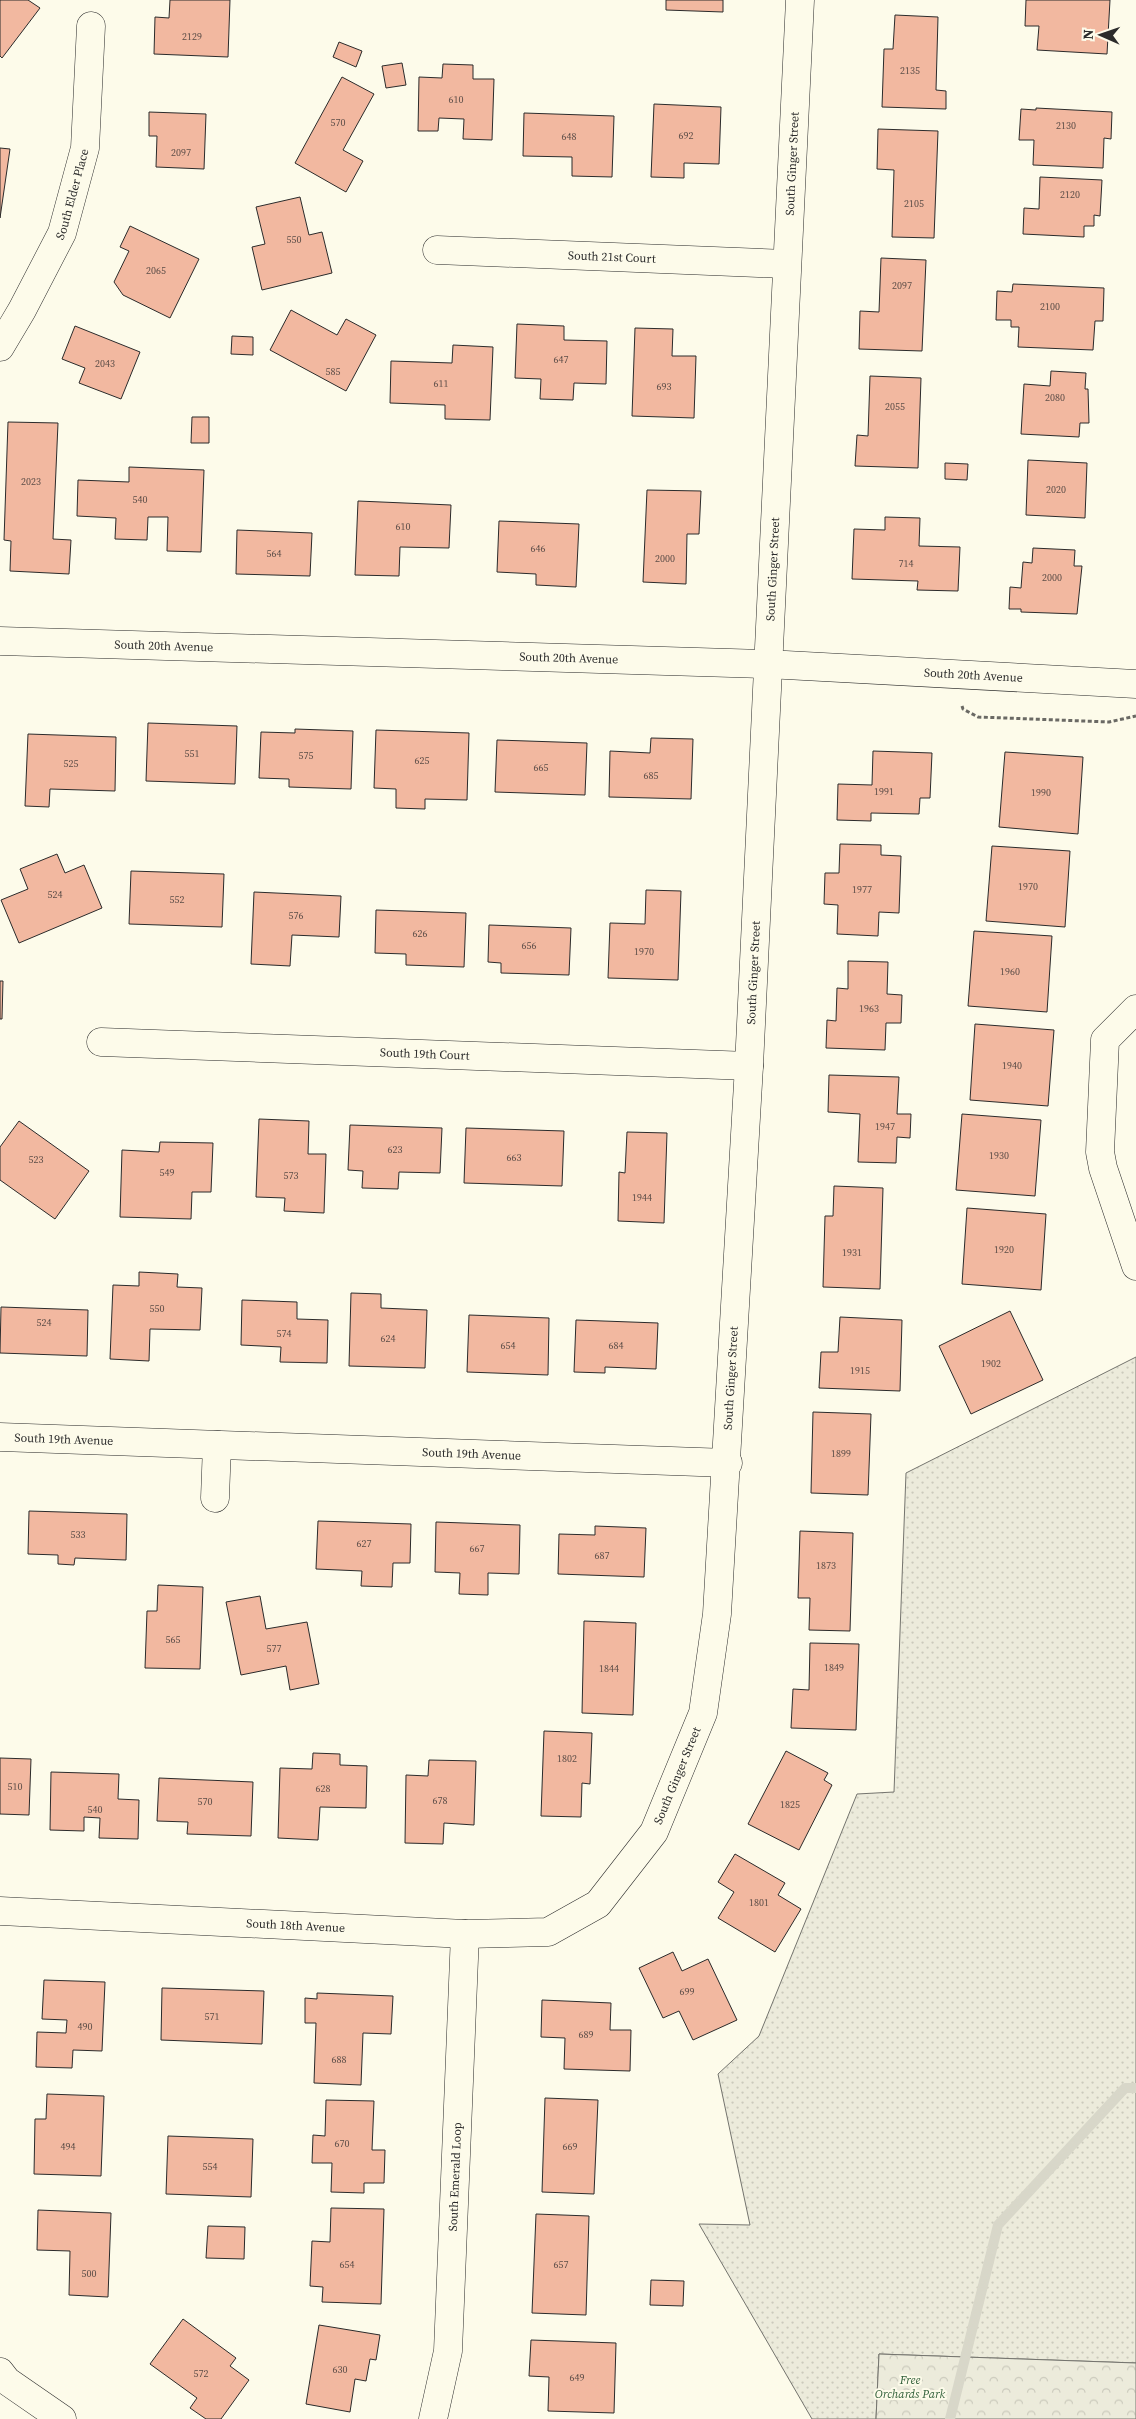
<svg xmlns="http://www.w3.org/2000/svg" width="1136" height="2419" font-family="'Source Serif 4',serif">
<defs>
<pattern id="grass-dots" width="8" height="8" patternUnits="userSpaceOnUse" patternTransform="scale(1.25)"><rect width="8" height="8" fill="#ecebdb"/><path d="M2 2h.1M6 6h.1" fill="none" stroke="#cbcabc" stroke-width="1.8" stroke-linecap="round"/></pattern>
<pattern id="park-crowns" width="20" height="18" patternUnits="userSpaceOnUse" patternTransform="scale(1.25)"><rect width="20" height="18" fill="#ecebdb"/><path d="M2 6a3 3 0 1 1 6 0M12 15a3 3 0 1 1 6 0" fill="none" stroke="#cbcabc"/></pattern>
</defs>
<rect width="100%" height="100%" fill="#fdfbea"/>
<!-- grass -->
<polygon fill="url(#grass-dots)" stroke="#74746e" points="1136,1357 1136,2363 879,2354 876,2419 812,2419 699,2224 750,2225 718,2074 759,2036 857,1794 894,1792 906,1473"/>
<!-- park -->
<polygon fill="url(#park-crowns)" stroke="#74746e" points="879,2354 1136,2363 1136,2419 876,2419"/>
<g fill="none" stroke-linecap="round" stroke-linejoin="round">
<!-- stream -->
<polyline stroke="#d8d7c9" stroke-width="10" points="950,2419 998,2225 1125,2088 1136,2088"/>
</g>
<!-- building -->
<g fill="#f2b8a0" stroke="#2b2b2b">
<polygon points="0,0 28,0 40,8 2,58 0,56"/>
<polygon points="170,0 230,0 228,57 154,54 155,17 169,18"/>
<polygon points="666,0 723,0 723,12 666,10"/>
<polygon points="1026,0 1110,0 1107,54 1037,50 1039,26 1025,26"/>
<polygon points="895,15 938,17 936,90 946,91 946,109 882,107 884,49 893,49"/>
<polygon points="339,42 362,51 356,67 333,57"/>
<polygon points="402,63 406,85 386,88 382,66"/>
<polygon points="443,64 473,65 473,79 494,79 492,140 463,139 464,119 439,118 438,131 418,131 419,77 442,78"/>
<polygon points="342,77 374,94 343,150 363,161 346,192 295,163"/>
<polygon points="654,104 721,107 719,164 684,163 684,178 651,177"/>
<polygon points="1036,108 1112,112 1111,139 1104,138 1103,168 1033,165 1034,140 1019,140 1021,109 1036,110"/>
<polygon points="149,112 206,114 204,169 156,167 157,136 149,136"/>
<polygon points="524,113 614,116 612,177 572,176 572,157 523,156"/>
<polygon points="878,129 938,131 934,238 892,237 894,170 877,169"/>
<polygon points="0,148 10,149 0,218"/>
<polygon points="1040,177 1102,180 1100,216 1094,215 1094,226 1084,226 1084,237 1023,234 1024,208 1039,209"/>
<polygon points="300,197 309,235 322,232 332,273 262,290 252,247 265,244 256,207"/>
<polygon points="130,226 199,259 170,318 123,295 114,282 129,251 120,247"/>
<polygon points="881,258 926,260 922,351 859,349 860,311 879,312"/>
<polygon points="1013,284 1104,288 1103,321 1095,321 1093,350 1018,347 1019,327 1011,327 1011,320 996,320 997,291 1012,292"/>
<polygon points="291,310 337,335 346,319 376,335 346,391 270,350"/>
<polygon points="517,324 564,326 564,340 607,341 606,384 574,383 573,400 540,399 541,379 515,378"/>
<polygon points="75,326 140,352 121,399 79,383 85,368 62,359"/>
<polygon points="635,328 673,329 672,356 696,356 694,418 632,416"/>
<polygon points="232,336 253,337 253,355 231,354"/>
<polygon points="453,345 493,347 490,420 445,419 445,405 390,403 391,361 452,363"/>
<polygon points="1051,371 1086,373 1085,389 1088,389 1089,423 1080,423 1079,437 1021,434 1024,384 1050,386"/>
<polygon points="870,376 921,378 918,468 855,466 857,435 868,436"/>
<polygon points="192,417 209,417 209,443 191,443"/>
<polygon points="8,422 58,423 53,539 71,540 69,574 10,571 11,541 4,540"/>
<polygon points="1028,460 1087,463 1085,518 1026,515"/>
<polygon points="945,463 968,464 967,480 945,479"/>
<polygon points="129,467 204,470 201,552 167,551 168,517 148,517 147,540 115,539 116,518 77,516 78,480 129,482"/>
<polygon points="647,490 701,491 699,534 687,534 686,584 643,582"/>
<polygon points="358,501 451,505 449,548 400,547 399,576 355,575"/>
<polygon points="885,517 920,518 919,546 960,547 958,591 917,590 918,581 852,579 854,529 885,530"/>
<polygon points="499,521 579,524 576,587 536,585 536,574 497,572"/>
<polygon points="237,530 312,533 310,576 236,574"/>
<polygon points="1033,548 1075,550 1074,566 1082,566 1077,614 1021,612 1021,609 1009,609 1010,587 1021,588 1023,562 1032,563"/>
<polygon points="148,723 237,726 235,784 146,781"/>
<polygon points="295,729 353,731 351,789 289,787 289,779 259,778 261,732 295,733"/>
<polygon points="376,730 469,733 467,800 425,799 425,809 396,808 396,789 374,788"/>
<polygon points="28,734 116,737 115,791 50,789 49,807 25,806"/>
<polygon points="651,738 693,739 691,799 609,797 610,751 650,753"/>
<polygon points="497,740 587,743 585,795 495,792"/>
<polygon points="873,751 932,753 930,798 920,798 919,814 871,813 871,821 837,820 838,784 872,785"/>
<polygon points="1005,752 1083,757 1078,834 999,827"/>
<polygon points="840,844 881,845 881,855 901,856 899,913 879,912 878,936 837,934 838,905 824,904 825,873 839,873"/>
<polygon points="992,846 1070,851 1065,927 986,921"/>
<polygon points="57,854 65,873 84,865 102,908 19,943 1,900 28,889 20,869"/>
<polygon points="131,871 224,874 222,927 129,924"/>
<polygon points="646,890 681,891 678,980 608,978 610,923 645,924"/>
<polygon points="254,892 341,896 339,937 292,935 290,966 251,964"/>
<polygon points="376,910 466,913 464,967 406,965 406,954 375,953"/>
<polygon points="489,925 571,928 569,975 501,973 501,963 488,962"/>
<polygon points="974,931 1052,936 1047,1012 968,1006"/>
<polygon points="848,961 888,962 887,994 902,995 901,1023 886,1023 885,1050 826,1048 827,1020 836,1021 837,988 848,989"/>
<polygon points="0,981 3,981 2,1019 0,1019"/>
<polygon points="975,1024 1054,1030 1048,1106 970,1100"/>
<polygon points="829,1075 899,1077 897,1114 911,1114 910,1138 897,1137 896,1163 858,1162 860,1114 828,1112"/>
<polygon points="962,1114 1041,1120 1035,1196 956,1190"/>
<polygon points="259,1119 309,1121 308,1154 326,1154 324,1213 284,1211 285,1198 256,1197"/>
<polygon points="19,1121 89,1171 55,1219 0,1180 0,1147"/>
<polygon points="350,1125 442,1128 440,1173 399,1172 398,1189 362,1188 363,1171 348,1170"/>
<polygon points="466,1128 564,1131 562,1186 464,1183"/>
<polygon points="627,1132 667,1133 664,1223 618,1221 619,1172 625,1173"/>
<polygon points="160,1142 213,1143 211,1192 192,1192 191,1219 120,1217 122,1150 159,1152"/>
<polygon points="834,1186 883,1188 880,1289 823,1287 825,1216 833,1216"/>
<polygon points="967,1208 1046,1214 1041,1290 962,1284"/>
<polygon points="139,1272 178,1274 177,1287 202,1288 200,1330 150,1329 149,1361 110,1359 113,1285 139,1286"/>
<polygon points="351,1293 381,1294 381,1308 427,1310 425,1368 349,1366"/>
<polygon points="242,1300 297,1302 297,1319 328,1320 327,1363 280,1362 281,1347 241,1345"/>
<polygon points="1,1307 88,1310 87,1356 0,1353"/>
<polygon points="1010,1311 1043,1380 971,1414 939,1346"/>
<polygon points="469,1315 549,1318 548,1375 467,1372"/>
<polygon points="840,1317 902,1320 900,1391 819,1388 821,1352 838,1352"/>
<polygon points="576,1320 658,1323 656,1369 605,1367 605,1373 574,1372"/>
<polygon points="813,1412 871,1414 868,1495 811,1493"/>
<polygon points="29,1511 127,1514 126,1560 75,1558 74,1565 58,1564 58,1555 28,1554"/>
<polygon points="318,1521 411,1524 410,1563 393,1563 392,1587 361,1586 362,1571 316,1569"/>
<polygon points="436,1522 520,1525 519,1574 488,1573 488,1595 459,1594 460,1573 435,1572"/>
<polygon points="595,1526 646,1528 644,1577 558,1574 559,1534 595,1535"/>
<polygon points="800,1531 853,1533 850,1631 809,1630 810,1598 798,1598"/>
<polygon points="158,1585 203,1587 200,1669 145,1668 147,1611 157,1611"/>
<polygon points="260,1596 266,1629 307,1622 319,1684 290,1690 286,1666 241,1675 226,1602"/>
<polygon points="584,1621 636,1623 633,1715 582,1713"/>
<polygon points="810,1643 859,1644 856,1730 791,1728 793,1689 809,1690"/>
<polygon points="544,1731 592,1733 590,1784 582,1783 581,1817 541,1816"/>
<polygon points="786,1751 828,1773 824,1780 832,1785 799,1850 748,1824"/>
<polygon points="313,1753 340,1754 340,1765 367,1766 366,1808 320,1807 318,1840 278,1838 280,1768 312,1769"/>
<polygon points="0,1758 31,1759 29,1815 0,1814"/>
<polygon points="429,1760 476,1761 474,1825 444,1823 443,1844 405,1843 406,1775 428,1776"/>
<polygon points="51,1772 119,1774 118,1799 139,1800 138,1839 99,1838 100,1818 84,1817 84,1831 50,1830"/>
<polygon points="159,1778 253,1782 251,1836 187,1834 188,1822 157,1821"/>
<polygon points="735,1854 785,1883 778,1895 801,1909 775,1952 718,1918 734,1892 718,1882"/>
<polygon points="673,1952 682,1971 708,1959 737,2020 693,2040 679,2011 663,2018 639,1968"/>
<polygon points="44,1980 105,1982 102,2051 73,2050 72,2068 36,2067 37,2032 66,2033 67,2020 42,2019"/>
<polygon points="162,1988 264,1991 262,2044 161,2040"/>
<polygon points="317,1993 393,1996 391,2034 363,2033 361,2085 314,2083 316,2023 305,2023 305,1998 317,1999"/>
<polygon points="542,2000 611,2003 610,2030 631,2030 630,2071 564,2069 565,2038 541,2037"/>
<polygon points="47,2094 104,2096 101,2176 34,2174 35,2119 46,2119"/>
<polygon points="545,2098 598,2100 594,2194 542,2192"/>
<polygon points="326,2100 374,2101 372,2150 385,2150 384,2183 364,2183 364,2193 331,2192 332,2163 312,2163 313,2135 325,2136"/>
<polygon points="168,2136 253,2139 251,2197 166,2194"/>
<polygon points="331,2208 384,2209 381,2304 322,2302 323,2287 310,2286 312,2241 330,2242"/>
<polygon points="38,2210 111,2213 108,2297 69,2295 70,2251 37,2250"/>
<polygon points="536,2214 589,2216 586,2315 532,2313"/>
<polygon points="208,2226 245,2227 244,2259 206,2258"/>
<polygon points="651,2280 684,2281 683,2306 650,2305"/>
<polygon points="183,2319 236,2358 230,2366 249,2380 221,2419 206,2419 190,2408 197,2398 150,2364"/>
<polygon points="319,2325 380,2335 376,2360 370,2359 366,2381 355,2379 350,2412 306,2404"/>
<polygon points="531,2340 616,2343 614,2413 548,2411 549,2377 529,2376"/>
</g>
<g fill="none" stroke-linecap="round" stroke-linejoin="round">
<!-- minor casing -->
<g stroke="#2b2b2b" stroke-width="29">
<g id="minor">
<path id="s1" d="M 437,250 L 786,264"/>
<path id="s2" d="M 0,347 L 22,310 L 62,233 L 85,148 L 91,26"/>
<path id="s3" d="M 0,641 L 767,664 L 1136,684"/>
<polyline points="1136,1009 1105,1040 1100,1152 1103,1168 1136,1266"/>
<path id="s4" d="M 101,1042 L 749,1066"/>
<path id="s5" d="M 0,1437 L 728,1463"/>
<polyline points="215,1498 217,1445"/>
<path id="s6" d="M 0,1911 L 465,1934 L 548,1932 L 598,1904 L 654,1832 L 703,1713 L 717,1614 L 749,1066 L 800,0"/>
<polyline points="0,2372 7,2381 62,2419"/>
<path id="s7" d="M 433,2419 L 448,2351 L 465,1934"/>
</g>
</g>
<!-- path -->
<polyline stroke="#6a6964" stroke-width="3" stroke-dasharray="4 2.5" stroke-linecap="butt" points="962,706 963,709 978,717 1109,722 1136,716"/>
<!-- minor -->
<use href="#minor" stroke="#fdfbea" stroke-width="28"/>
</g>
<g text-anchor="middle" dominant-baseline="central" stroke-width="4" stroke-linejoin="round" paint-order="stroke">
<!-- number labels -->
<g font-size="10" fill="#5d4e48">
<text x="192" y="36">2129</text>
<text x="910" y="70">2135</text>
<text x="456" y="99">610</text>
<text x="338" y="122">570</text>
<text x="1066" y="125">2130</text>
<text x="686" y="135">692</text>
<text x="569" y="136">648</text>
<text x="181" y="152">2097</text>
<text x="1070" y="194">2120</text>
<text x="914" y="203">2105</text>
<text x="294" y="239">550</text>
<text x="156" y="270">2065</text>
<text x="902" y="285">2097</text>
<text x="1050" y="306">2100</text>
<text x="561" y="359">647</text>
<text x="105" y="363">2043</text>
<text x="333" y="371">585</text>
<text x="441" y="383">611</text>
<text x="664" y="386">693</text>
<text x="1055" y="397">2080</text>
<text x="895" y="406">2055</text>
<text x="31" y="481">2023</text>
<text x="1056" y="489">2020</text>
<text x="140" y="499">540</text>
<text x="403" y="526">610</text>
<text x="538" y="548">646</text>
<text x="274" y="553">564</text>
<text x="665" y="558">2000</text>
<text x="906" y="563">714</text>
<text x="1052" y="577">2000</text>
<text x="192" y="753">551</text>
<text x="306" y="755">575</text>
<text x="422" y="760">625</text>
<text x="71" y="763">525</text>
<text x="541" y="767">665</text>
<text x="651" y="775">685</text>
<text x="884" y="791">1991</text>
<text x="1041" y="792">1990</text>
<text x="1028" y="886">1970</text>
<text x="862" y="889">1977</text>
<text x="55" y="894">524</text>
<text x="177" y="899">552</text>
<text x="296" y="915">576</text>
<text x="420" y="933">626</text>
<text x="529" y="945">656</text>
<text x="644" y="951">1970</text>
<text x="1010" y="971">1960</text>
<text x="869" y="1008">1963</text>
<text x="1012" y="1065">1940</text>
<text x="885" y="1126">1947</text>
<text x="395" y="1149">623</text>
<text x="999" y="1155">1930</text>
<text x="514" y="1157">663</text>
<text x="36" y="1159">523</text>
<text x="167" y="1172">549</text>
<text x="291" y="1175">573</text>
<text x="642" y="1197">1944</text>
<text x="1004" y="1249">1920</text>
<text x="852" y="1252">1931</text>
<text x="157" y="1308">550</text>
<text x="44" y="1322">524</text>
<text x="284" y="1333">574</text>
<text x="388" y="1338">624</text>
<text x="508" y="1345">654</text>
<text x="616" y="1345">684</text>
<text x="991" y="1363">1902</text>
<text x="860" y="1370">1915</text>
<text x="841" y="1453">1899</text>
<text x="78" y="1534">533</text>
<text x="364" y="1543">627</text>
<text x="477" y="1548">667</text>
<text x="602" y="1555">687</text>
<text x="826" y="1565">1873</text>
<text x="173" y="1639">565</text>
<text x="274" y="1648">577</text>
<text x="834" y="1667">1849</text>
<text x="609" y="1668">1844</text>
<text x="567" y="1758">1802</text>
<text x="15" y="1786">510</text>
<text x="323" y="1788">628</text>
<text x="440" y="1800">678</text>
<text x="205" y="1801">570</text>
<text x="790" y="1804">1825</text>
<text x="95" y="1809">540</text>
<text x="759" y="1902">1801</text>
<text x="687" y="1991">699</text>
<text x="212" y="2016">571</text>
<text x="85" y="2026">490</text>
<text x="586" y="2034">689</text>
<text x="339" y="2059">688</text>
<text x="342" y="2143">670</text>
<text x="68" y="2146">494</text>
<text x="570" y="2146">669</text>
<text x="210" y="2166">554</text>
<text x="347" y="2264">654</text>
<text x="561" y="2264">657</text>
<text x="89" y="2273">500</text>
<text x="340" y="2369">630</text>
<text x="201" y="2373">572</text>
<text x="577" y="2377">649</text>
</g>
<!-- street labels -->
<g font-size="12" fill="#2b2b2b" stroke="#fdfbea">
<text stroke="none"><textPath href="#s6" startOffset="2378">South Ginger Street</textPath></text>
<text stroke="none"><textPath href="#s2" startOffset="170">South Elder Place</textPath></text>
<text stroke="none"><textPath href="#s1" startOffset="175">South 21st Court</textPath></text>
<text stroke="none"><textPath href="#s6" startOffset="1972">South Ginger Street</textPath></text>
<text stroke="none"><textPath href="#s3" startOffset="164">South 20th Avenue</textPath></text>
<text stroke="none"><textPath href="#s3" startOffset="569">South 20th Avenue</textPath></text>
<text stroke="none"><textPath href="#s3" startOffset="974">South 20th Avenue</textPath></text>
<text stroke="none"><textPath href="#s6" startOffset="1568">South Ginger Street</textPath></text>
<text stroke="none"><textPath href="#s4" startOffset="324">South 19th Court</textPath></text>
<text stroke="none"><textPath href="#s6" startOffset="1162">South Ginger Street</textPath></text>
<text stroke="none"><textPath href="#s5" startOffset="64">South 19th Avenue</textPath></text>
<text stroke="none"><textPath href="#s5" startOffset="472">South 19th Avenue</textPath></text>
<text stroke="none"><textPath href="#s6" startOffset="758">South Ginger Street</textPath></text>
<text stroke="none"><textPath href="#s6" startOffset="296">South 18th Avenue</textPath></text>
<text stroke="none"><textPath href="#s7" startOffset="244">South Emerald Loop</textPath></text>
</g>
<!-- park labels -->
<g font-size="12" font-style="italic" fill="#34623c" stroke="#fdfbea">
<text x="910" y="2380">Free<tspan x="910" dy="14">Orchards Park</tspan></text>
</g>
</g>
<!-- north arrow -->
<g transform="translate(1101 35) rotate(272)" stroke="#fdfbea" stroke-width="4" paint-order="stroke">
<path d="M0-4L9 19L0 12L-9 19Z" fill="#2b2b2b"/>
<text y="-8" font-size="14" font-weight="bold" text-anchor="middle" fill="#2b2b2b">N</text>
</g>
</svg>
